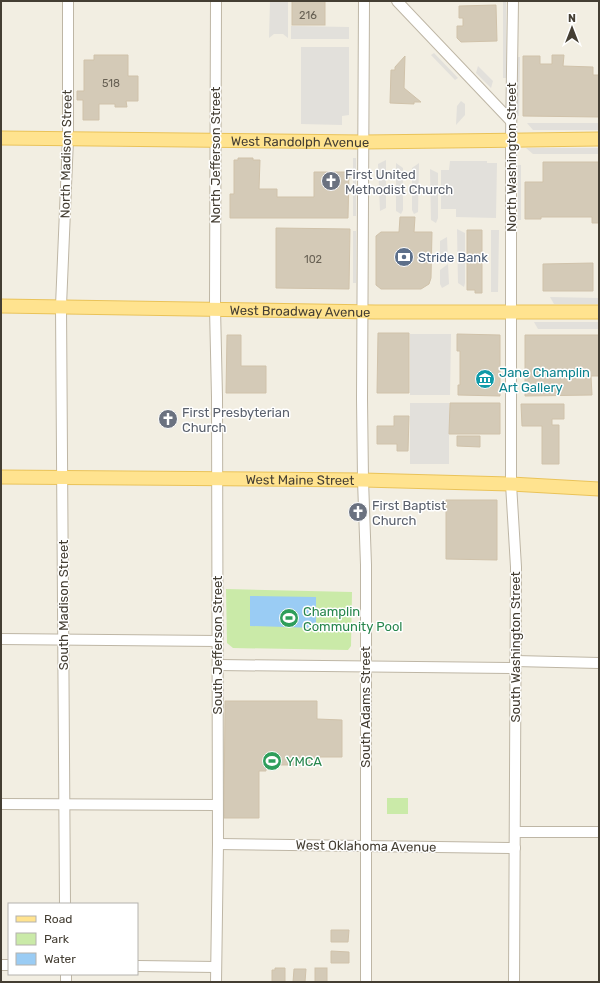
<svg xmlns="http://www.w3.org/2000/svg" width="600" height="983" font-family="Rubik,sans-serif">
<rect width="100%" height="100%" fill="#f2eee2"/>
<!-- green -->
<g fill="#caeaa8">
<polygon points="226,589 352,592 351,646 348,650 233,648 227,643"/>
<rect x="387" y="798" width="21" height="16"/>
</g>
<!-- parking -->
<g fill="#e2e0db">
<polygon points="270,1 288,1 288,38 283,34 274,34 269,38"/>
<rect x="503" y="2" width="3" height="76"/>
<polygon points="291,26 349,27 349,39 291,39"/>
<polygon points="301,47 349,47 349,115 342,116 342,125 301,124"/>
<polygon points="434,53 458,78 455,80 431,55"/>
<polygon points="516,57 520,57 519,116 516,116"/>
<polygon points="478,66 493,81 491,88 476,73"/>
<polygon points="461,101 465,104 465,115 456,125 457,106"/>
<polygon points="527,123 599,123 599,130 533,130"/>
<polygon points="526,148 599,148 599,154 533,154"/>
<rect x="353" y="158" width="3" height="58"/>
<polygon points="386,160 386,208 380,211 378,164"/>
<polygon points="450,161 487,161 487,163 497,163 496,218 456,217 456,209 441,209 441,170 449,170"/>
<polygon points="396,163 403,168 403,210 401,214 396,211"/>
<polygon points="419,163 418,212 414,214 412,210 412,168"/>
<rect x="518" y="165" width="3" height="55"/>
<polygon points="430,169 438,173 438,218 436,223 431,220"/>
<polygon points="457,229 465,233 465,283 464,287 458,283"/>
<polygon points="491,230 499,230 498,292 491,292"/>
<rect x="353" y="231" width="3" height="52"/>
<polygon points="447,237 448,262 440,257 440,241"/>
<polygon points="448,264 449,284 442,288 440,284 440,270"/>
<polygon points="550,297 598,298 599,304 554,304"/>
<polygon points="534,322 599,322 599,329 538,329"/>
<polygon points="410,334 451,334 450,395 410,395"/>
<rect x="410" y="403" width="39" height="61"/>
</g>
<!-- water -->
<polygon fill="#9accf4" points="250,596 316,597 316,628 250,626"/>
<!-- building -->
<g fill="#d4cab7" stroke="#d0c2aa">
<rect x="292" y="1" width="33" height="24"/>
<polygon points="496,5 497,41 461,42 457,38 457,26 463,26 463,18 459,18 459,6"/>
<polygon points="94,55 128,55 128,76 138,76 138,101 126,101 127,107 115,107 115,104 99,104 99,120 83,120 83,100 77,100 77,91 84,91 84,60 94,60"/>
<polygon points="552,55 564,55 563,66 593,67 593,75 599,75 599,117 523,116 523,56 540,56 540,64 552,64"/>
<polygon points="405,56 404,88 421,102 414,102 414,104 390,103 391,70 395,70 395,67"/>
<polygon points="238,158 253,158 253,160 260,160 259,189 277,189 277,197 314,197 314,172 349,172 348,218 230,218 230,194 234,194 234,160 238,160"/>
<polygon points="543,162 599,162 599,223 592,223 592,217 541,217 541,219 525,219 525,182 543,182"/>
<polygon points="400,217 415,217 414,232 432,232 431,278 429,284 421,289 381,289 376,285 376,236 381,232 399,232"/>
<polygon points="276,228 350,229 349,289 276,288"/>
<polygon points="467,230 482,230 482,293 475,293 475,290 467,290"/>
<polygon points="593,263 593,291 543,291 543,264"/>
<polygon points="378,333 409,333 409,393 377,393"/>
<polygon points="457,334 500,335 500,396 458,395 458,385 460,385 460,351 457,351"/>
<polygon points="227,335 241,335 241,366 266,366 266,393 226,393"/>
<polygon points="525,335 599,335 599,376 591,376 592,395 525,396"/>
<polygon points="450,403 500,403 500,434 449,434"/>
<polygon points="521,404 564,404 564,419 552,419 552,425 559,425 559,464 542,464 542,426 522,426"/>
<polygon points="394,416 409,416 408,451 397,451 397,444 377,444 377,426 394,426"/>
<polygon points="457,436 480,436 480,447 457,446"/>
<polygon points="446,500 497,500 497,560 446,559"/>
<polygon points="225,701 317,701 317,719 342,720 342,757 320,757 320,765 266,765 266,771 259,771 259,818 224,818"/>
<polygon points="331,930 349,930 348,942 331,942"/>
<polygon points="331,951 349,952 349,963 331,963"/>
<polygon points="275,968 285,968 285,982 272,982 272,970 275,970"/>
<rect x="315" y="968" width="12" height="14"/>
<polygon points="294,969 306,969 305,982 293,982"/>
</g>
<g fill="none" stroke-linecap="round" stroke-linejoin="round">
<!-- minor casing -->
<g stroke="#beb6a5" stroke-width="12">
<g id="minor">
<polyline points="364,1 362,399 363,480 366,565 366,982"/>
<polyline points="397,1 511,121"/>
<polyline points="513,1 511,139 511,484 516,567 514,982"/>
<polyline points="1,639 217,641"/>
<polyline points="515,661 599,663"/>
<polyline points="218,665 515,668"/>
<polyline points="1,804 217,805"/>
<polyline points="515,832 599,832"/>
<polyline points="218,844 515,848"/>
<polyline points="65,904 61,306 68,139 68,1"/>
<polyline points="1,965 9,965"/>
<polyline points="137,966 216,967"/>
<polyline points="66,974 66,982"/>
<polyline points="216,982 218,844 217,397 215,308 216,1"/>
</g>
</g>
<!-- major casing -->
<g stroke="#eac359" stroke-width="15">
<g id="major">
<path id="s1" d="M 1,138 L 363,142 L 599,139"/>
<path id="s2" d="M 1,306 L 375,312 L 599,312"/>
<path id="s3" d="M 1,477 L 363,480 L 511,484 L 599,489"/>
</g>
</g>
<!-- minor -->
<use href="#minor" stroke="#fff" stroke-width="10"/>
<!-- major -->
<use href="#major" stroke="#ffe38f" stroke-width="13"/>
</g>
<!-- icons -->
<defs>
<g id="church-disc" transform="scale(1)"><circle r="9.5" fill="#6b7280" stroke="#fff"/><path d="M-1.2-6h2.4v3.5h3.3v2.4h-3.3V6h-2.4V-.1h-3.3v-2.4h3.3Z" fill="#fff"/></g>
<g id="bank-disc" transform="scale(1)"><circle r="9.5" fill="#5c6f8a" stroke="#fff"/><path d="M-6-4H6V4H-6ZM0-2.3a2.3 2.3 0 1 0 0 4.6a2.3 2.3 0 1 0 0-4.6Z" fill="#fff"/></g>
<g id="museum-disc" transform="scale(1)"><circle r="9.5" fill="#0f9aa8" stroke="#fff"/><path d="M0-6L6-3V-2H-6V-3ZM-5-1h2V3h-2ZM-1-1h2V3h-2ZM3-1h2V3H3ZM-6 4H6V6H-6Z" fill="#fff"/></g>
<g id="stadium-disc" transform="scale(1)"><circle r="9.5" fill="#2e9e5b" stroke="#fff"/><path d="M0-5a6.5 5 0 1 0 0 10a6.5 5 0 1 0 0-10ZM-3.5-1.8h7v3.6h-7Z" fill="#fff"/></g>
</defs>
<g fill-rule="evenodd">
<use href="#church-disc" x="331" y="181"/>
<use href="#bank-disc" x="404" y="257"/>
<use href="#museum-disc" x="485" y="379"/>
<use href="#church-disc" x="168" y="419"/>
<use href="#church-disc" x="358" y="512"/>
<use href="#stadium-disc" x="289" y="618"/>
<use href="#stadium-disc" x="272" y="761"/>
</g>
<g text-anchor="middle" dominant-baseline="central" stroke-width="3" stroke-linejoin="round" paint-order="stroke">
<!-- number labels -->
<g font-size="11" fill="#686154">
<text x="308" y="15">216</text>
<text x="111" y="83">518</text>
<text x="313" y="259">102</text>
</g>
<!-- street labels -->
<g font-size="13" fill="#443e33" stroke="#fff">
<text stroke="none"><textPath href="#s1" startOffset="299">West Randolph Avenue</textPath></text>
<text transform="translate(66 154) rotate(-89)">North Madison Street</text>
<text transform="translate(215 155) rotate(-90)">North Jefferson Street</text>
<text transform="translate(511 157) rotate(-90)">North Washington Street</text>
<text stroke="none"><textPath href="#s2" startOffset="299">West Broadway Avenue</textPath></text>
<text stroke="none"><textPath href="#s3" startOffset="299">West Maine Street</textPath></text>
<text transform="translate(63 605) rotate(-90)">South Madison Street</text>
<text transform="translate(217 645) rotate(-90)">South Jefferson Street</text>
<text transform="translate(515 647) rotate(-90)">South Washington Street</text>
<text transform="translate(365 707) rotate(-90)">South Adams Street</text>
<text transform="translate(366 846) rotate(1)">West Oklahoma Avenue</text>
</g>
<!-- worship labels -->
<g font-size="13" fill="#5b616d" stroke="#fff" text-anchor="start">
<text x="345" y="174">First United<tspan x="345" dy="15">Methodist Church</tspan></text>
<text x="182" y="412">First Presbyterian<tspan x="182" dy="15">Church</tspan></text>
<text x="372" y="505">First Baptist<tspan x="372" dy="15">Church</tspan></text>
</g>
<!-- service labels -->
<g font-size="13" fill="#4e5e75" stroke="#fff" text-anchor="start">
<text x="418" y="257">Stride Bank</text>
</g>
<!-- culture labels -->
<g font-size="13" fill="#0d838f" stroke="#fff" text-anchor="start">
<text x="499" y="372">Jane Champlin<tspan x="499" dy="15">Art Gallery</tspan></text>
</g>
<!-- leisure labels -->
<g font-size="13" fill="#27864d" stroke="#fff" text-anchor="start">
<text x="303" y="611">Champlin<tspan x="303" dy="15">Community Pool</tspan></text>
<text x="286" y="761">YMCA</text>
</g>
</g>
<!-- border -->
<rect width="600" height="983" fill="none" stroke="#443e33" stroke-width="4"/>
<!-- legend -->
<rect x="8" y="903" width="130" height="72" fill="#ffffff" stroke="#b4b2ad"/>
<rect x="16" y="916" width="20" height="6" fill="#ffe38f" stroke="#b4b2ad"/>
<text x="44" y="923" font-size="12" fill="#443e33">Road</text>
<rect x="16" y="933" width="20" height="12" fill="#caeaa8" stroke="#b4b2ad"/>
<text x="44" y="943" font-size="12" fill="#443e33">Park</text>
<rect x="16" y="953" width="20" height="12" fill="#9accf4" stroke="#b4b2ad"/>
<text x="44" y="963" font-size="12" fill="#443e33">Water</text>
<!-- north arrow -->
<g transform="translate(572 28)" stroke="#ffffff" stroke-width="3" paint-order="stroke">
<path d="M0-3L7 15L0 10L-7 15Z" fill="#443e33"/>
<text y="-6" font-size="11" font-weight="bold" text-anchor="middle" fill="#443e33">N</text>
</g>
</svg>
